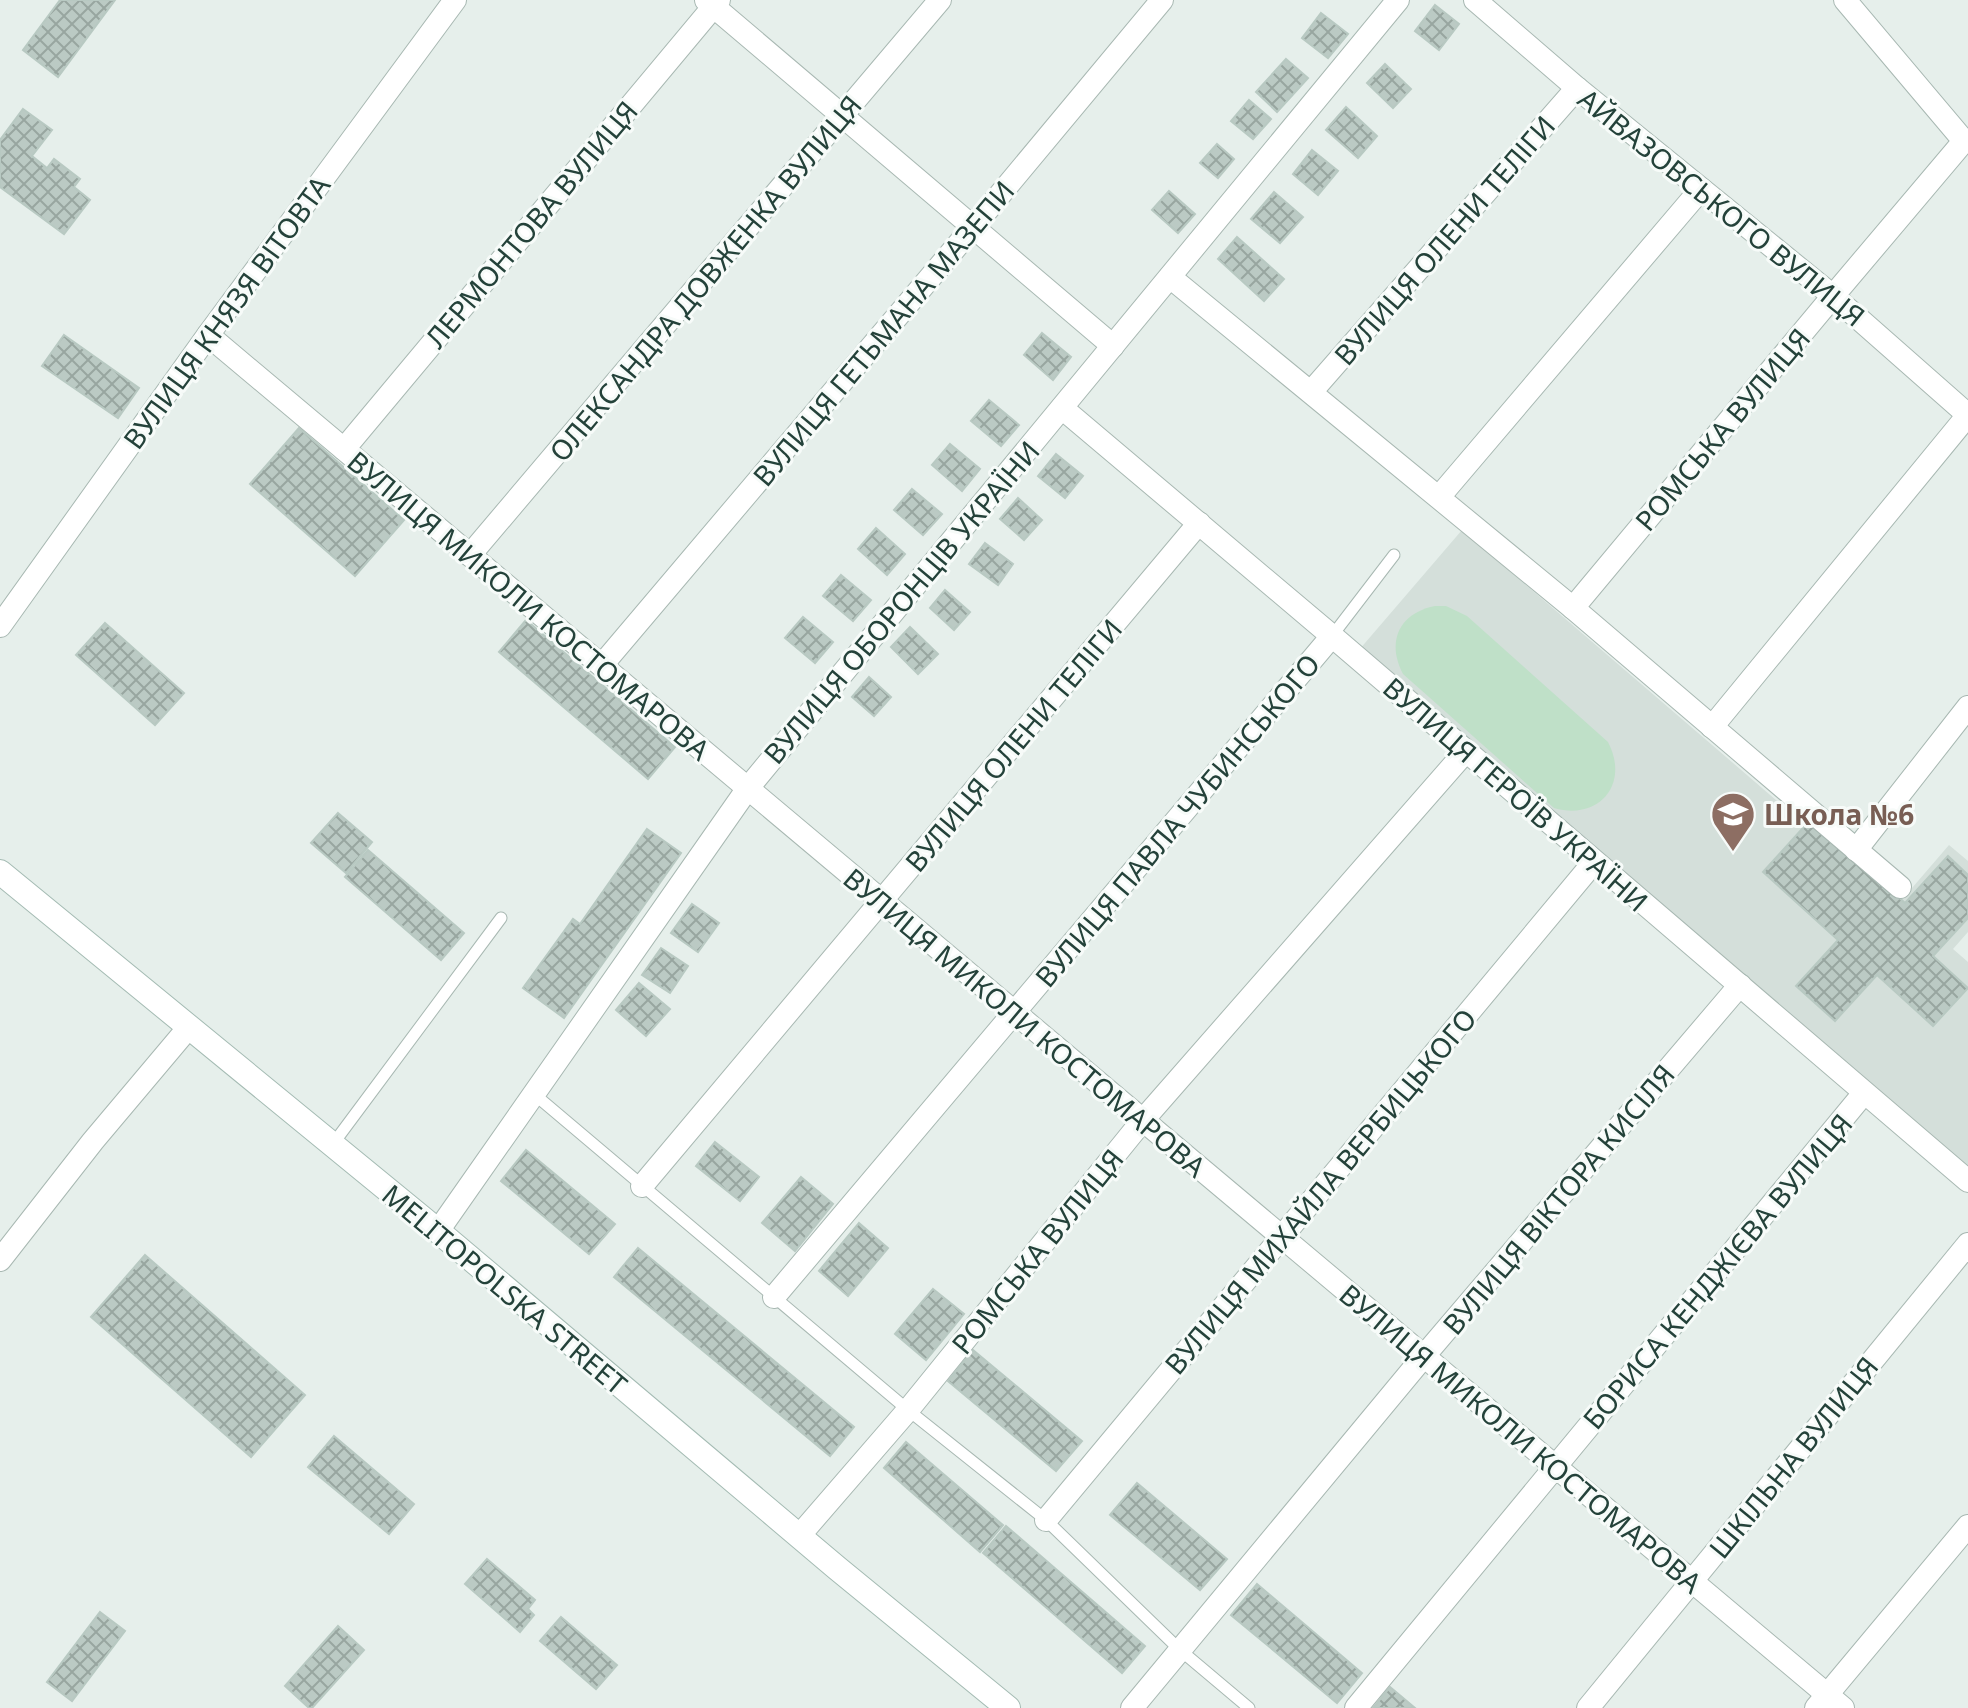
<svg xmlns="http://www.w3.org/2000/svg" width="1968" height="1708" font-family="'Noto Sans',sans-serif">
<defs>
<pattern id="building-cross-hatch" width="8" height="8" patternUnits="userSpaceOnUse" patternTransform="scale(2)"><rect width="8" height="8" fill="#bbcac4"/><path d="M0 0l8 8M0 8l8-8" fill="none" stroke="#98a6a0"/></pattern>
</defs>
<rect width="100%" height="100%" fill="#e6efeb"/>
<!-- built -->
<polygon fill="#d4dfda" points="1462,530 1797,818 1812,802 1912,888 1949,845 1968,861 1968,932 1953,949 1968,962 1968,1175 1359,650"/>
<!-- green -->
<path fill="#bfe0c8" d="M 1435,606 L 1446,606 L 1467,616 L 1608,742 C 1630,784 1599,821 1554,808 L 1403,674 C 1386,642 1399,613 1435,606 Z"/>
<!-- building -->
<g fill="url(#building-cross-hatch)" stroke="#b8c9c2" stroke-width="2">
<polygon points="60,0 115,0 58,77 23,50"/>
<polygon points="1435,5 1459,24 1439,50 1415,31"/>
<polygon points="1321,13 1348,34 1328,58 1302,38"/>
<polygon points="1286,59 1308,78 1277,112 1256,92"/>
<polygon points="1385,64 1411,89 1393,108 1367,83"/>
<polygon points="1249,100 1271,119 1253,139 1231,121"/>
<polygon points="1346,107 1377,136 1358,158 1326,130"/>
<polygon points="23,109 52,130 32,156 47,168 54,159 80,179 74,187 90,200 64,234 0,187 0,140"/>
<polygon points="1217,144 1234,159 1218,178 1200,163"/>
<polygon points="1312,150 1338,171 1318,195 1293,174"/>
<polygon points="1169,191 1195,214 1178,233 1152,210"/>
<polygon points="1274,192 1303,217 1280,243 1251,219"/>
<polygon points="1237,237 1284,279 1264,301 1218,259"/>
<polygon points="1042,333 1071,357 1053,380 1024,355"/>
<polygon points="64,335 139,388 118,418 42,366"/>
<polygon points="989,400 1019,425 1001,446 971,421"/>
<polygon points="299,428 404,520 355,576 250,484"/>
<polygon points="950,444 980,469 962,491 932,465"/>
<polygon points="1056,454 1083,476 1065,498 1038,476"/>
<polygon points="912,489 942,514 923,535 894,510"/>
<polygon points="1018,498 1042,520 1024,540 1000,519"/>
<polygon points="876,528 905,554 887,575 858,549"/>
<polygon points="985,543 1013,564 998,585 969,564"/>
<polygon points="841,575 871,600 853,621 823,596"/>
<polygon points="945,590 970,612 954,630 930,608"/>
<polygon points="803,617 833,642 815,663 785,638"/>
<polygon points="526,620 675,747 648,779 499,652"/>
<polygon points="105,623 184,693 155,725 76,655"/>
<polygon points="910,627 938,654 918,674 891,647"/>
<polygon points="869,677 891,697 874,716 852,697"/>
<polygon points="338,813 372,842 346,873 311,843"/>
<polygon points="1812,818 1905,903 1948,856 1968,875 1968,918 1933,956 1968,988 1933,1026 1877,975 1835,1021 1796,986 1838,940 1763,872"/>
<polygon points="647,829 681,853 564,1018 523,988 573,919 580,924"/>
<polygon points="368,850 464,933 441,960 345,877"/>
<polygon points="692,904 719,923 698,952 671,933"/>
<polygon points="661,948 688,966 670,993 642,975"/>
<polygon points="639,983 670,1009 646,1036 616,1010"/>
<polygon points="715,1142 759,1177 740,1201 696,1166"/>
<polygon points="526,1150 615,1224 589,1254 501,1181"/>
<polygon points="801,1177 833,1204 795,1251 762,1223"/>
<polygon points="859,1223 888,1248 848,1296 819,1271"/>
<polygon points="638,1248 854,1427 830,1456 614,1277"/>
<polygon points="145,1255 305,1395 251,1457 91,1317"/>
<polygon points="933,1289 964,1314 926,1360 895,1334"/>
<polygon points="973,1350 1082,1441 1056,1471 948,1381"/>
<polygon points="334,1436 414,1504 389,1534 308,1467"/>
<polygon points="906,1442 1003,1525 980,1552 884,1468"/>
<polygon points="1137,1483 1227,1559 1200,1590 1110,1515"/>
<polygon points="1006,1526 1145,1646 1122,1673 983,1553"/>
<polygon points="487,1559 535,1600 528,1609 534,1615 520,1632 465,1584"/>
<polygon points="1257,1584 1362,1673 1337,1703 1231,1615"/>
<polygon points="100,1612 125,1631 72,1701 47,1682"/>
<polygon points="561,1617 617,1665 596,1689 540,1641"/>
<polygon points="338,1626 364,1650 312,1708 309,1708 285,1686"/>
<polygon points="1390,1687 1415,1708 1373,1708"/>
</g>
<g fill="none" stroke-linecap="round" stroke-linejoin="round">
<!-- service casing -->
<g stroke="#a8b8b2" stroke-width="13">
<g id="service">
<polyline points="1332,636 1394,555"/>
<polyline points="534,1094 908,1410 1046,1520 1179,1649 1249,1708"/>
<polyline points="333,1144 501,918"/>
</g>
</g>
<!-- minor casing -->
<g stroke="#a8b8b2" stroke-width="24">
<g id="minor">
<polyline points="706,0 1113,346"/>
<polyline points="1475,0 1577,88 1833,296 1968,415"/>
<polyline points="1170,277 1573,608 1900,887"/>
<polyline points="208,335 1843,1708"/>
<polyline points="1311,392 1577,88"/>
<polyline points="1062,408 1332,636 1968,1181"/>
<polyline points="344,449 719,0"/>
<polyline points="1439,497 1701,189"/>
<polyline points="470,555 940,0"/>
<polyline points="1573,608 1833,296 1964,141 1845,0"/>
<polyline points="0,626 208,335 455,0"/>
<polyline points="602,665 973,227 1162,0"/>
<polyline points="1712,727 1968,415"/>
<polyline points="1856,850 1968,707"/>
<polyline points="642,1186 1199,523"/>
<polyline points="438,1231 748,788 1398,0"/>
<polyline points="0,1260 93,1141 189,1027"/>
<polyline points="774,1297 1332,636"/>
<polyline points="1046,1520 1594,862"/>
<polyline points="799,1536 908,1410 1143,1120 1466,751"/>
<polyline points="1132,1708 1424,1356 1740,985"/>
<polyline points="1356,1708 1864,1093"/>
<polyline points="1588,1708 1968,1244"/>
<polyline points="1816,1708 1968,1526"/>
</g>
</g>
<!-- secondary casing -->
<g stroke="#a4bbb3" stroke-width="26">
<polyline id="secondary" points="0,872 438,1231 837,1568 1008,1708"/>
</g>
<!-- service -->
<use href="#service" stroke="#fff" stroke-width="11"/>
<!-- minor -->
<use href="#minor" stroke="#fff" stroke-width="22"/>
<!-- secondary -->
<use href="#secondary" stroke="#fff" stroke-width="24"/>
</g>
<!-- icons -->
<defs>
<g id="school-pin" transform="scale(2.3)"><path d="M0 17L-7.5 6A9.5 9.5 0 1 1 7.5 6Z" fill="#8d6e63" stroke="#f7fbf9"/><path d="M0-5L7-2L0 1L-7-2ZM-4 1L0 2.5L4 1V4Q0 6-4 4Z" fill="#fff"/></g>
</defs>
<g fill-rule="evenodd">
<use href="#school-pin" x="1733" y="814"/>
</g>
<g text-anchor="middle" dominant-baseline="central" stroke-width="6" stroke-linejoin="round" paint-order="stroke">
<!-- street labels -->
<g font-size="28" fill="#24423a" stroke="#f7fbf9">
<text transform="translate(1722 207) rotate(39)">АЙВАЗОВСЬКОГО ВУЛИЦЯ</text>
<text transform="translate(531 224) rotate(-50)">ЛЕРМОНТОВА ВУЛИЦЯ</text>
<text transform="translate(1444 240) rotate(-49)">ВУЛИЦЯ ОЛЕНИ ТЕЛІГИ</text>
<text transform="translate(705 278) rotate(-50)">ОЛЕКСАНДРА ДОВЖЕНКА ВУЛИЦЯ</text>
<text transform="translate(226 312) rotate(-54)">ВУЛИЦЯ КНЯЗЯ ВІТОВТА</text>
<text transform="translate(883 333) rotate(-50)">ВУЛИЦЯ ГЕТЬМАНА МАЗЕПИ</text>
<text transform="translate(1722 429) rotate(-50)">РОМСЬКА ВУЛИЦЯ</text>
<text transform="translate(901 602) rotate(-50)">ВУЛИЦЯ ОБОРОНЦІВ УКРАЇНИ</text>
<text transform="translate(529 605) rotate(40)">ВУЛИЦЯ МИКОЛИ КОСТОМАРОВА</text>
<text transform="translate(1013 745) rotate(-50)">ВУЛИЦЯ ОЛЕНИ ТЕЛІГИ</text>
<text transform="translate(1516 794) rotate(41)">ВУЛИЦЯ ГЕРОЇВ УКРАЇНИ</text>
<text transform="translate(1177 820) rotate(-50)">ВУЛИЦЯ ПАВЛА ЧУБИНСЬКОГО</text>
<text transform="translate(1025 1022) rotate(40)">ВУЛИЦЯ МИКОЛИ КОСТОМАРОВА</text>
<text transform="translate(1320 1191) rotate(-50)">ВУЛИЦЯ МИХАЙЛА ВЕРБИЦЬКОГО</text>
<text transform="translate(1558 1199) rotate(-50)">ВУЛИЦЯ ВІКТОРА КИСІЛЯ</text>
<text transform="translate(1037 1251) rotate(-51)">РОМСЬКА ВУЛИЦЯ</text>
<text transform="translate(1717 1271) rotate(-50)">БОРИСА КЕНДЖІЄВА ВУЛИЦЯ</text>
<text transform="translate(505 1289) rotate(40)">MELITOPOLSKA STREET</text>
<text transform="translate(1521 1438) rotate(40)">ВУЛИЦЯ МИКОЛИ КОСТОМАРОВА</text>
<text transform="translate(1793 1457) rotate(-51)">ШКІЛЬНА ВУЛИЦЯ</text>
</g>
<!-- education labels -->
<g font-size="28" font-weight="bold" fill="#785e54" stroke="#f7fbf9" text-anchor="start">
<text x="1764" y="814">Школа №6</text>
</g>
</g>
</svg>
